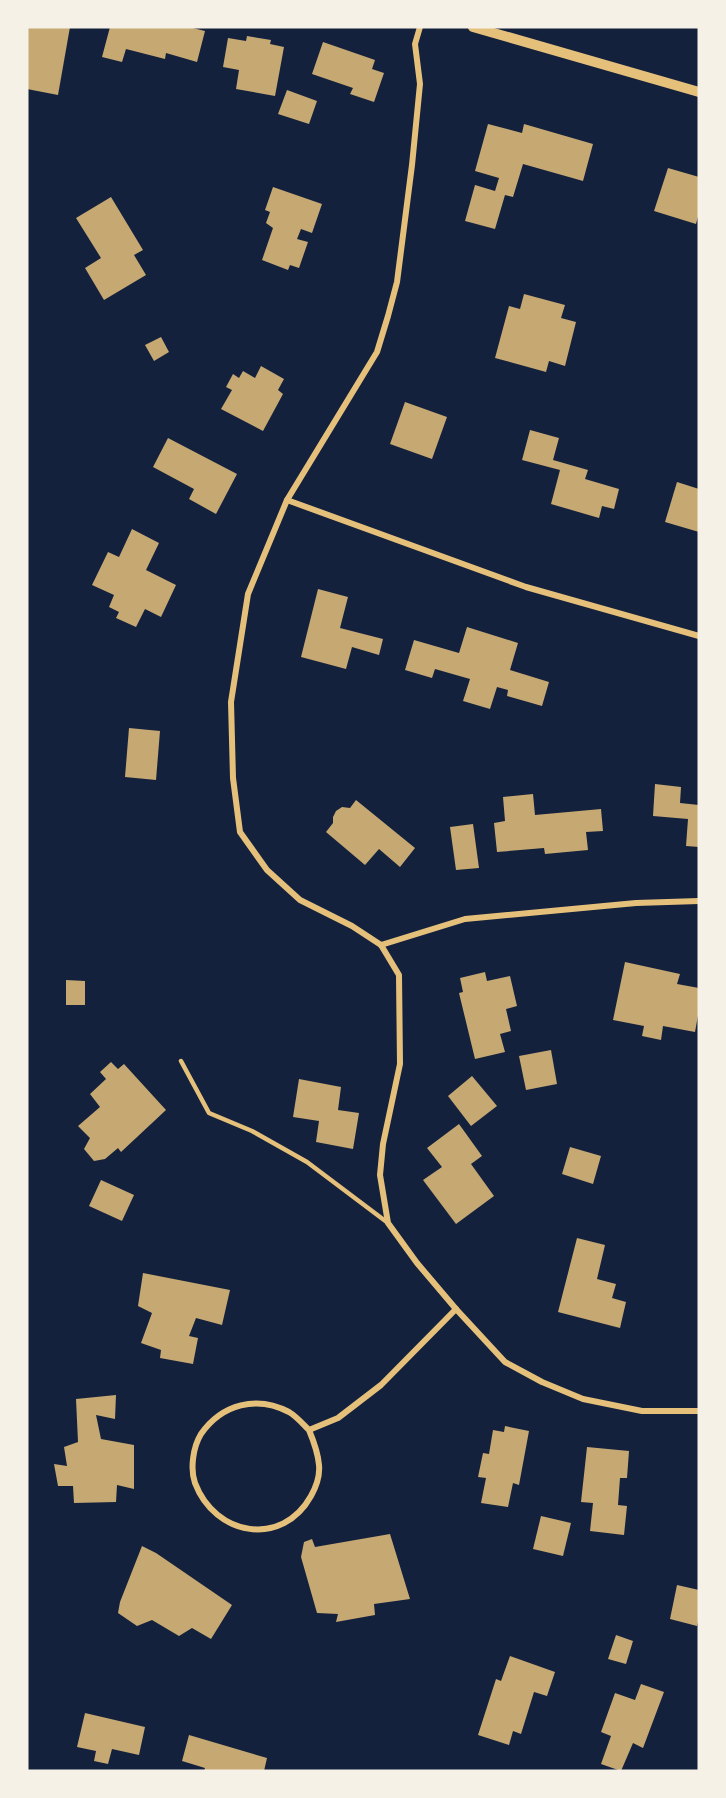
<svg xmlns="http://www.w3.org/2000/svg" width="726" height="1798" font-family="Mulish,sans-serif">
<rect width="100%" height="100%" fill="#14213d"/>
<!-- building -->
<g fill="#c6a872">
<polygon points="27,27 70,27 58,95 27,89"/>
<polygon points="110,27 189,27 205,31 197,62 166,53 165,59 126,49 122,62 102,57"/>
<polygon points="247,36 271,40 270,44 284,47 275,96 236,89 239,70 223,67 228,38 246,41"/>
<polygon points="323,42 375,60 372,69 384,73 374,102 350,94 353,88 312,74"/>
<polygon points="287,90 317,101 309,124 278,114"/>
<polygon points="488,124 522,133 524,124 593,144 583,181 523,164 513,197 505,195 495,229 465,221 475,185 495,191 499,178 475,171"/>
<polygon points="668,168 699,177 699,213 696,224 654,211"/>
<polygon points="273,187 322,204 312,233 301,229 297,239 308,242 299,268 290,265 288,270 262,260 273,228 266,223 270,212 265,210"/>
<polygon points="111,197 143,250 134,255 146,275 104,300 85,268 101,258 76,218"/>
<polygon points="524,294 565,305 561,318 576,322 565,366 549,361 546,372 495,358 509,306 520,309"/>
<polygon points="161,337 169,352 154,361 145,345"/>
<polygon points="261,366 284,379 278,390 283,394 263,431 221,409 232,390 226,387 233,374 239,378 243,371 255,378"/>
<polygon points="405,402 447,417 432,459 390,444"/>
<polygon points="530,430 559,438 553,460 588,470 585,479 619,489 614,509 602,506 599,518 551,504 560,470 522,460"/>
<polygon points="168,438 237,474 216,514 189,499 194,489 153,467"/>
<polygon points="677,482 699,489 699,532 665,522"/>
<polygon points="132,529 159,543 146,570 176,585 161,617 145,609 136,627 116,618 119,612 109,607 114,595 92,585 108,552 119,557"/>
<polygon points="318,589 348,597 340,628 383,639 379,655 352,647 346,669 301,657"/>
<polygon points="467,627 518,643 510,670 549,682 542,706 507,696 508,690 497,687 490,709 463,701 470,679 435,669 432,678 405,670 414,640 459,653"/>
<polygon points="129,728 160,731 156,780 125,777"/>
<polygon points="655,784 681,787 680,803 699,805 699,847 686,846 688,819 653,816"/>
<polygon points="533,794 535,815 601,809 603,831 586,832 588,850 545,854 544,848 497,852 494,823 505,821 503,797"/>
<polygon points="356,800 415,848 400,867 379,849 365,865 326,832 333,823 333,817 336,811 342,807 350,808"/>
<polygon points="473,824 479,868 456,870 450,827"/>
<polygon points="625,962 680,974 677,984 699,988 699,1010 695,1032 663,1026 661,1040 642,1036 644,1026 613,1020"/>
<polygon points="485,972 487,981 510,976 517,1006 506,1009 511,1031 500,1034 505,1052 475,1059 459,993 463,992 460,978"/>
<polygon points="66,980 85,981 85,1005 66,1005"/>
<polygon points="551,1050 557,1084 526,1090 519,1056"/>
<polygon points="111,1062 118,1069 124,1064 166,1110 121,1152 118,1148 105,1159 94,1161 84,1149 90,1138 78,1126 100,1107 90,1094 106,1079 100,1072"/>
<polygon points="472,1076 497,1106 471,1126 448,1096"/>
<polygon points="299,1079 341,1087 338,1110 359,1113 353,1149 316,1142 319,1121 293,1117"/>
<polygon points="459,1124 482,1156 471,1164 494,1196 456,1224 423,1180 442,1167 427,1148"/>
<polygon points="570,1147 601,1156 593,1184 562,1174"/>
<polygon points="101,1180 134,1195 122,1221 89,1206"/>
<polygon points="577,1238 605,1245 597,1279 616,1284 612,1298 626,1302 620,1328 558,1312"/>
<polygon points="143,1273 230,1290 222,1325 196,1318 189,1336 198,1338 193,1364 160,1358 161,1350 141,1343 152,1313 138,1306"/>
<polygon points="116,1395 115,1419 96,1415 101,1439 134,1445 134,1489 117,1485 116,1502 74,1503 73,1486 58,1486 54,1464 67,1466 64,1447 78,1442 76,1399"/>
<polygon points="505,1426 529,1431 519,1485 513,1483 508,1507 481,1503 486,1478 478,1477 483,1453 489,1454 493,1430 504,1432"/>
<polygon points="587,1447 629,1451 627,1478 620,1478 618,1505 627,1506 624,1535 590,1531 593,1503 581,1502"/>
<polygon points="541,1516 571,1523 563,1556 533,1549"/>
<polygon points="390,1534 410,1599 374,1604 375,1615 336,1622 338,1614 317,1613 301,1557 304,1542 312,1539 315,1547"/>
<polygon points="142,1546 156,1553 232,1605 211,1639 192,1628 179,1636 152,1620 137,1626 118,1613 120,1602"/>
<polygon points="677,1585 699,1590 699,1618 697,1626 670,1619"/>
<polygon points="616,1635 633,1641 626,1664 608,1659"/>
<polygon points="510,1656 555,1672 547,1696 534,1692 521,1734 513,1731 509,1745 478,1735 496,1679 501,1681"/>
<polygon points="641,1684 664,1692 643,1748 633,1743 621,1771 601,1764 611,1736 601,1732 615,1693 635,1700"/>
<polygon points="85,1713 145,1727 139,1755 112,1749 108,1764 94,1761 96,1751 77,1747"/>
<polygon points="189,1735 267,1758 264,1771 204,1771 205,1768 182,1761"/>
</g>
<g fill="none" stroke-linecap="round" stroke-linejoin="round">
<!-- service -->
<polyline stroke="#e5c07b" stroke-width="4.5" points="181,1061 209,1113 252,1131 307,1162 388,1223"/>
<!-- minor -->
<g stroke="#e5c07b" stroke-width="6">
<polyline points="420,27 415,44 420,84 412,165 397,282 388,316 377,352 287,500 248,594 231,702 233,778 240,832 267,870 300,900 352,926 381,945 399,975 400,1064 383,1144 380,1175 388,1223 417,1263 456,1309 505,1362 542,1382 583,1399 642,1411 699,1411"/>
<polyline points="287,500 526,587 699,636"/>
<polyline points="381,945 465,919 636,903 699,901"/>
<path d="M 309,1430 C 303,1424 296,1416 289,1412 C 257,1395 222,1404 201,1434 C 193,1447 190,1469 195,1483 C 215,1536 282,1548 311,1496 C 316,1487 320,1475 319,1465 C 318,1453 314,1442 309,1430 L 338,1418 L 381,1385 L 456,1309"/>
</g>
<!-- tertiary -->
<polyline stroke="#e5c07b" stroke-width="10" points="473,27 699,92"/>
</g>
<!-- border -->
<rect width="726" height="1798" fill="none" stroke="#f6f1e7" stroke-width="57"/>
</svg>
